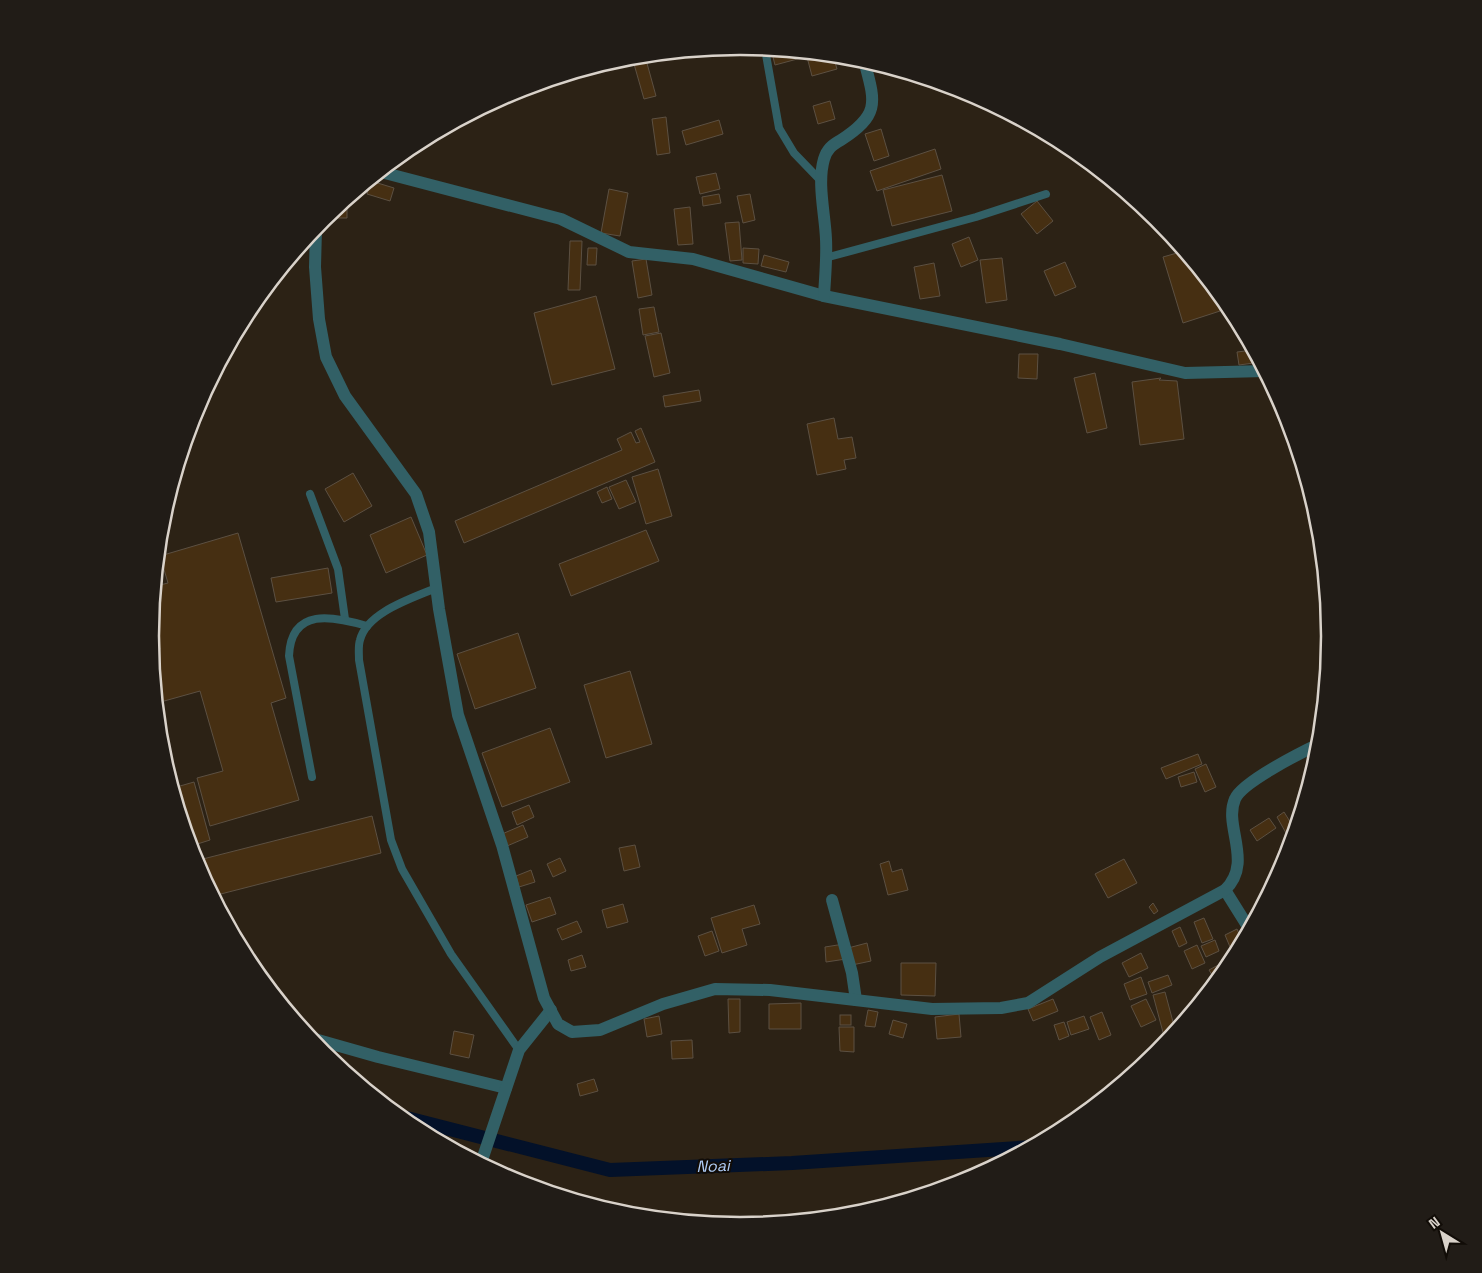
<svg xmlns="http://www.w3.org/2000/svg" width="1482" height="1273" font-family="'Space Grotesk',sans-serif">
<rect width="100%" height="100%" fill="#2c2215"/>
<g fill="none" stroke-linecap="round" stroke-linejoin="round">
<!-- canal -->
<polyline stroke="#031129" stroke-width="14" points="399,1116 610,1170 792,1163 1033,1147"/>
</g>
<!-- building -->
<g fill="#462f12" stroke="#5c5042">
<polygon points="771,49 816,54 775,65"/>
<polygon points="820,54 833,55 837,69 812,76 807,57"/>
<polygon points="645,56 656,96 644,99 632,57"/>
<polygon points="830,101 835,119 818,124 813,106"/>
<polygon points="666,117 670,153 657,155 652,119"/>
<polygon points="719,120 723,134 686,145 682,131"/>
<polygon points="881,129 889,156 874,161 865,134"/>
<polygon points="935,149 941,169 877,191 870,171"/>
<polygon points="716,173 720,189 700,194 696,177"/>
<polygon points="942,175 952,211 892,226 883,190"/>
<polygon points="371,181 394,188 390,201 367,194"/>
<polygon points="609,189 628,193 620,236 601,233"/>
<polygon points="719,194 721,203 703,206 702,197"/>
<polygon points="750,194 755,220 743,223 737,196"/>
<polygon points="347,200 347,218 329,218 329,215"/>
<polygon points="1037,201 1053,221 1037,234 1021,214"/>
<polygon points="690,207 693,244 678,245 674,209"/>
<polygon points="739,222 742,260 730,261 725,223"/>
<polygon points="969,237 978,260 961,267 952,244"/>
<polygon points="570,241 582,241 580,290 568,290"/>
<polygon points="588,248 597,248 596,265 587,265"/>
<polygon points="743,248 759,249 758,264 743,263"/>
<polygon points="1184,251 1212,284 1220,311 1183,323 1163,257"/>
<polygon points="764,255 789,262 786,272 761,266"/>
<polygon points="1002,258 1007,300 986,303 980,260"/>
<polygon points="646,259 652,295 638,298 632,261"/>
<polygon points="1065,262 1076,287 1055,296 1044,271"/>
<polygon points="934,263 940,296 920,299 914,267"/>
<polygon points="596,296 615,369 552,385 534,313"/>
<polygon points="654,307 659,332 643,335 639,309"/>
<polygon points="661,333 670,373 654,377 645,336"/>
<polygon points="1254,350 1261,362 1239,365 1237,352"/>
<polygon points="1019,354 1038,354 1037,379 1018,378"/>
<polygon points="1095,373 1107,428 1087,433 1074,378"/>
<polygon points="1161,378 1159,380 1177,381 1184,439 1140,445 1132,382"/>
<polygon points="699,390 701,401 665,407 663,396"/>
<polygon points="834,418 838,439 852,437 856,458 844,460 846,469 817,475 807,424"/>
<polygon points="641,428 655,462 464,543 455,521 622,450 617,439 631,432 636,443 640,442 635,431"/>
<polygon points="658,469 672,516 646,524 632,477"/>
<polygon points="353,473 372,506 344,522 325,489"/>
<polygon points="626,480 636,502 619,509 609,487"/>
<polygon points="607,487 612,499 602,503 597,492"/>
<polygon points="411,517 427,555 386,573 370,535"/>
<polygon points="646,530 659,561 571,596 559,564"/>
<polygon points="238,533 286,698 271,703 299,800 210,826 197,778 223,771 200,691 157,703 153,662 156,661 153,651 160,649 152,623 156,586 168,583 160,556"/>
<polygon points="328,568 332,593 276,602 271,578"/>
<polygon points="518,633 536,688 475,709 457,654"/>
<polygon points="630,671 652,744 606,758 584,685"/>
<polygon points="550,728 570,782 502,807 482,753"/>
<polygon points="1198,754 1202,764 1166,779 1161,768"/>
<polygon points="1206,764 1216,787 1205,792 1195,769"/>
<polygon points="1194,772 1197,782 1181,787 1178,777"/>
<polygon points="194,782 210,840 191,846 173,788"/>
<polygon points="529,805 534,817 517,825 512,812"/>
<polygon points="1284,812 1294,828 1286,833 1277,817"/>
<polygon points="372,816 381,853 213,896 195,861"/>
<polygon points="1269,818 1276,828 1257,841 1250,830"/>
<polygon points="523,825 528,837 507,846 502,834"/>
<polygon points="635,845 640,867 624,871 619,848"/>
<polygon points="560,858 566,871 553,877 547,864"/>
<polygon points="1124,859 1137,883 1108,898 1095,874"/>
<polygon points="889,861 892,872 902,869 908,890 888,895 880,864"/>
<polygon points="531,870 535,882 519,887 516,876"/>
<polygon points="550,897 556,914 532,922 526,905"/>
<polygon points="1153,903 1158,911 1154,914 1149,907"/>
<polygon points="623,904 628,922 607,928 602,910"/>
<polygon points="754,905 760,924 742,929 747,945 722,953 711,918"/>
<polygon points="1204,918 1213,939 1202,943 1194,922"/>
<polygon points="577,921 582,932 562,940 557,929"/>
<polygon points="1180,927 1187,943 1179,947 1172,931"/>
<polygon points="1237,929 1243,943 1238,952 1233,954 1225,935"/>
<polygon points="712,931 719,951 705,956 698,936"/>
<polygon points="1215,940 1219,951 1206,957 1201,946"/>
<polygon points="867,943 871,961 852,965 848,948"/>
<polygon points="844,944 846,959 826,962 825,947"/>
<polygon points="1197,945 1205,963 1192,969 1184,951"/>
<polygon points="1141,953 1148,968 1129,977 1122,963"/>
<polygon points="582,955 586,967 571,971 568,960"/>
<polygon points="901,963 936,963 935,996 901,995"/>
<polygon points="1220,964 1225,973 1217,983 1209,970"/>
<polygon points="1168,975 1172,985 1152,993 1148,982"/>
<polygon points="1141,977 1147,994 1130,1000 1124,984"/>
<polygon points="1165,992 1176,1033 1164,1036 1153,995"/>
<polygon points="728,999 740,999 740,1032 729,1033"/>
<polygon points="1053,999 1058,1011 1033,1021 1028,1009"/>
<polygon points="1146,999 1156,1020 1141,1027 1131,1006"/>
<polygon points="801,1003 801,1029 769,1029 769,1004"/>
<polygon points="868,1010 878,1012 875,1027 865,1026"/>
<polygon points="1102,1012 1111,1035 1099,1040 1090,1017"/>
<polygon points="959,1014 961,1037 937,1039 935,1017"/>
<rect x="840" y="1015" width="11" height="10"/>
<polygon points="659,1016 662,1034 647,1037 644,1019"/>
<polygon points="1084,1016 1089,1029 1071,1035 1067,1022"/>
<polygon points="893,1020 907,1024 903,1038 889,1034"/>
<polygon points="1064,1022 1069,1036 1059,1040 1054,1025"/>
<polygon points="839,1027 854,1027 854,1052 840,1051"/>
<polygon points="454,1031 474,1035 469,1058 450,1054"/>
<polygon points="692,1040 693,1058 672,1059 671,1041"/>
<polygon points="594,1079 598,1091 580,1096 577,1084"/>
</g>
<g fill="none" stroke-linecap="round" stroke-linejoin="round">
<!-- service -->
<g stroke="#326066" stroke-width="8">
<polyline points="765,49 779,128 794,153 821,181"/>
<polyline points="825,258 976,217 1046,194"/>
<polyline points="310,494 338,569 345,619"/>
<path d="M 436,588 C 413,598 367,612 360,640 C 358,646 359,653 359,660 L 391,840 L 402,869 L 451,954 L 519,1050"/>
<path d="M 312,777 L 289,656 C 291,607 333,616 367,626"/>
</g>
<!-- minor -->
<g stroke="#326066" stroke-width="12">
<polyline points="1225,890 1250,930"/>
<polyline points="832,900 852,973 856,1000"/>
<polyline points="311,1038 378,1057 506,1088"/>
<polyline points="481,1163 519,1050 551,1010"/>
</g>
<!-- tertiary -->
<g stroke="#326066" stroke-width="12">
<polyline points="381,172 561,219 629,252 693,259 824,296 1060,344 1185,373 1265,371"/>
<path d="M 316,229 L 315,267 L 319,319 L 326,357 L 345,396 L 416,494 L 429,532 L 439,609 L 458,715 L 502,845 L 544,998 L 558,1024 L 572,1032 L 600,1030 L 663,1004 L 715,989 L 770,990 L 932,1009 L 1001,1008 L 1028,1003 L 1100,957 L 1225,890 C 1254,862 1223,826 1235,799 C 1242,782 1302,752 1321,743"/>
<path d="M 824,296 C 825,277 827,258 826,239 C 825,214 817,183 824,159 C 827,149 832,145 841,140 C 881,114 875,102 864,60"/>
</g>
</g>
<g text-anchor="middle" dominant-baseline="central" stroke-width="4" stroke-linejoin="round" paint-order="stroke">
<!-- water labels -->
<g font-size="16" font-style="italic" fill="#afccf6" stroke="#110c07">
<text transform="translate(713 1166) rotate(-2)">Noai</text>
</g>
</g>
<!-- crop -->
<path d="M0 0H1482V1273H0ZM159 636a581 581 0 1 1 1162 0a581 581 0 1 1-1162 0Z" fill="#211c17" fill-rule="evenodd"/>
<path fill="none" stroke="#d9d2ca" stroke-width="2.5" d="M159 636a581 581 0 1 1 1162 0a581 581 0 1 1-1162 0Z"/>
<!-- north arrow -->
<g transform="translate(1442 1233) rotate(323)" stroke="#110c07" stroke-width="4" paint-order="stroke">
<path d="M0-4L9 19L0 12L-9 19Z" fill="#d9d2ca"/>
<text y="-8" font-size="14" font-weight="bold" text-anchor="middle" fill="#d9d2ca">N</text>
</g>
</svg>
